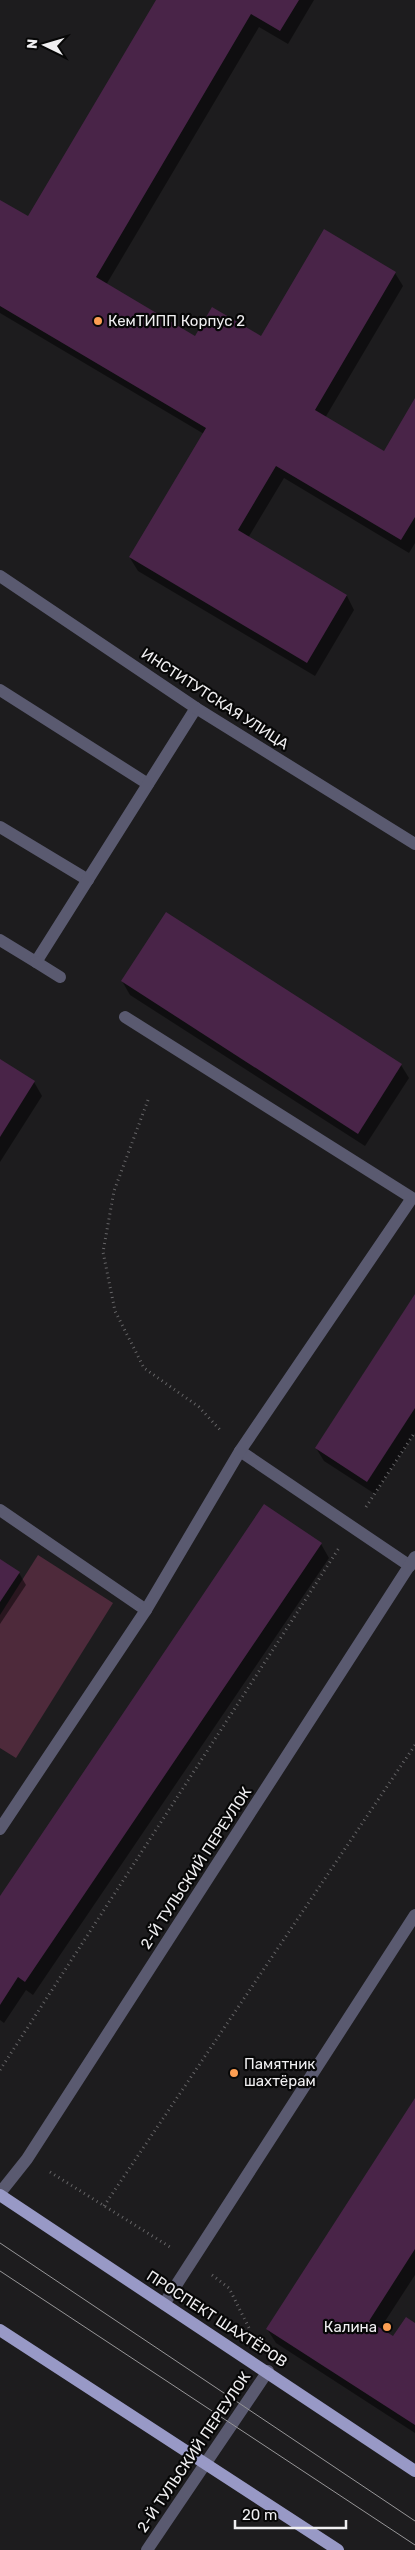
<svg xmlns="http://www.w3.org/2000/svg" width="415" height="2550" font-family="Rubik,sans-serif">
<rect width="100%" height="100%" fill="#1d1c1e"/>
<!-- green -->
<polygon fill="#4e2a3b" points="38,1555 113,1603 16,1758 0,1748 0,1615"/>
<!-- shadow -->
<g fill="#0007">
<polygon points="157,0 314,0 288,44 259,27 106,285 195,338 261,338 395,273 403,286 325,418 384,452 415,400 415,543 409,553 284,478 248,538 347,596 354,610 315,676 138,571 130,558 204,434 0,313 0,201 28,218"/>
<polygon points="122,981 401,1065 409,1078 365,1146 130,995"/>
<polygon points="0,1061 34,1082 42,1096 0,1162"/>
<polygon points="415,1297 415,1433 375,1494 324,1461 316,1448"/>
<polygon points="265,1506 321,1544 329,1558 33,1995 26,1990 4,2023 0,2020 0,1898"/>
<polygon points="0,1561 19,1573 26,1585 0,1624"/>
<polygon points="415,2100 415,2275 380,2329 393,2338 415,2324 415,2433 276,2343 267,2329"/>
</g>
<!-- building -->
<g fill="#492448">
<polygon points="156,0 299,0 280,31 251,14 96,277 195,336 212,307 261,336 324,229 396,272 315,410 384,451 415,398 415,517 401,540 276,466 238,530 347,595 307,663 129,557 206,428 0,306 0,200 28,216"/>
<polygon points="166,912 402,1064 358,1134 121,981"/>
<polygon points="0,1059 35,1081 0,1137"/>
<polygon points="415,1294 415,1408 367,1482 315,1448"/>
<polygon points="264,1504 322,1543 25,1982 18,1977 0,2005 0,1896"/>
<polygon points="0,1559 20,1572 0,1602"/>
<polygon points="415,2098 415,2249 369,2321 393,2336 406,2317 415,2323 415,2425 266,2329"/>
</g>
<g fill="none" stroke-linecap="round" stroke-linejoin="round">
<!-- path -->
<g stroke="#666567" stroke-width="3" stroke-dasharray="1 4" stroke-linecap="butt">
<polyline points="148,1100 114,1191 103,1252 115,1311 144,1368 199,1407 222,1432"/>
<polyline points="366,1507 415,1432"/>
<polyline points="0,2070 339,1548"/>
<polyline points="50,2172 170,2247"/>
<polyline points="104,2206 415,1745"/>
<polyline points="212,2275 229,2288 249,2328"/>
</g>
<!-- lane -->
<g stroke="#5a5a70" stroke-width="12">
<polyline points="0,690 148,784"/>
<polyline points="0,827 88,880"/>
<polyline points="0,940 36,962 196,708"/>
<polyline points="36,962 60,977"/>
<polyline points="240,1451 410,1566"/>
<polyline points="0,1510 146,1610"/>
<polyline points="0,1829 146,1610 240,1451 412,1198 125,1017"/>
</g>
<!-- street -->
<g stroke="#5a5a70" stroke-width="12">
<polyline points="0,576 196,708 415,844"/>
<polyline points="0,2193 27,2159 415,1557"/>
<polyline points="164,2304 415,1915"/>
<polyline points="147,2550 268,2371"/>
</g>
<!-- primary -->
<g stroke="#9899c6" stroke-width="12">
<polyline points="0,2195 415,2471"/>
<polyline points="0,2330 338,2550"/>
</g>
<!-- tram -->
<g stroke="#969597" stroke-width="1">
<polyline points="0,2243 415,2521"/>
<polyline points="0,2271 415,2545"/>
</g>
</g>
<!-- markers -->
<g fill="#fc9e52" stroke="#070707" stroke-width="2">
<circle cx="98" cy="321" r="5"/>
<circle cx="234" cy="2073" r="5"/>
<circle cx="387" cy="2327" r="5"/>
</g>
<g text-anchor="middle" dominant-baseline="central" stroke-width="4.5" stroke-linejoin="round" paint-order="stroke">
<!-- poi labels -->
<g font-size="15" fill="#f0eff1" stroke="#070707" text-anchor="start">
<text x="108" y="321">КемТИПП Корпус 2</text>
<text x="244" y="2064">Памятник<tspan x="244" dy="17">шахтёрам</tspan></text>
<text x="377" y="2327" text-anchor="end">Калина</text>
</g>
<!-- street labels -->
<g font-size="15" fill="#f0eff1" stroke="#070707">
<text transform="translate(215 699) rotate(33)">ИНСТИТУТСКАЯ УЛИЦА</text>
<text transform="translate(196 1868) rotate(-57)">2-Й ТУЛЬСКИЙ ПЕРЕУЛОК</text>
<text transform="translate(217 2319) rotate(33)">ПРОСПЕКТ ШАХТЁРОВ</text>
<text transform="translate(194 2452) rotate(-56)">2-Й ТУЛЬСКИЙ ПЕРЕУЛОК</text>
</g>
</g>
<!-- north arrow -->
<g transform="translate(45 45) rotate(275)" stroke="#070707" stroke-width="4" paint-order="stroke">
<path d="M0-4L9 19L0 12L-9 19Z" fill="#f0eff1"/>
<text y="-8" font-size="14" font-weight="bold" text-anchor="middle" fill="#f0eff1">N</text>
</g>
<!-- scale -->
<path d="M235 2520v8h111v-8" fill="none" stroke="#f0eff1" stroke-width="2.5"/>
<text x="242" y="2520" font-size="15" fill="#f0eff1" stroke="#070707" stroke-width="4" paint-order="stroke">20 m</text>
</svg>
